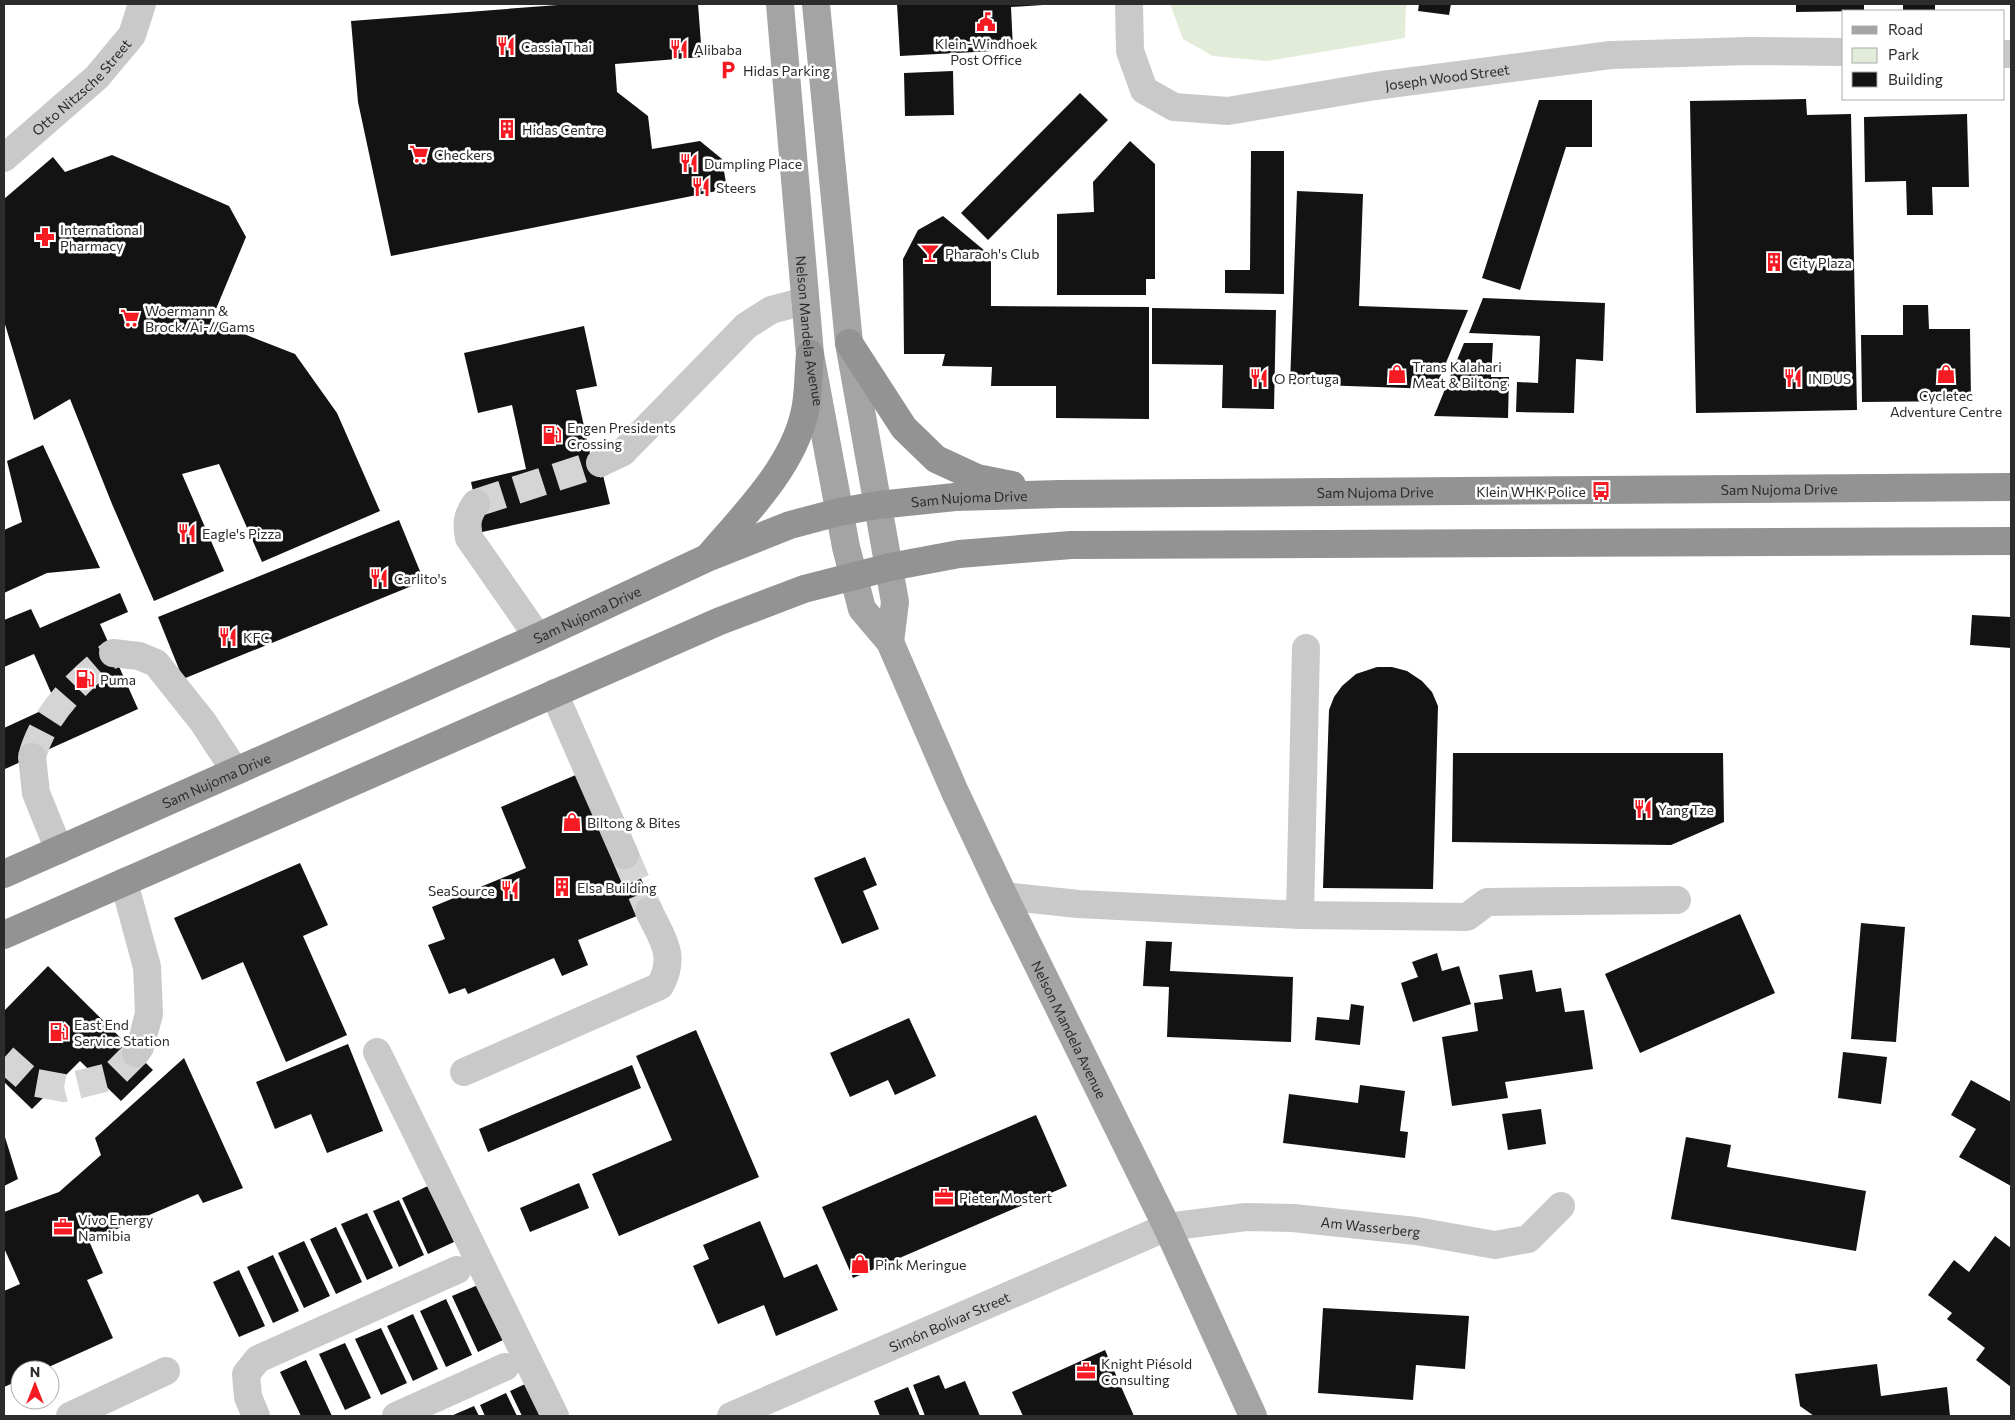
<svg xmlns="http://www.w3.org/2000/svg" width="2015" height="1420" font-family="Commissioner,sans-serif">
<rect width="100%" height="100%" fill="#fff"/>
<!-- green -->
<polygon fill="#e2ecd8" points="1170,4 1406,4 1405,38 1267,61 1213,56 1183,39"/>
<!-- building -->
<g fill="#131313">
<polygon points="571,4 698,4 702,57 615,64 617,92 648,116 652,149 700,141 722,159 727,189 391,256 358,102 351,21"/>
<polygon points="897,4 1043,4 1043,5 1011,7 1013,50 900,56"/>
<polygon points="1419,4 1451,4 1449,15 1418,11"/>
<polygon points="1796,4 1864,4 1864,11 1796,12"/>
<rect x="1903" y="4" width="32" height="7"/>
<polygon points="953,71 954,115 905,116 904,73"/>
<polygon points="1080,93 1108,120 988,240 961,213"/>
<polygon points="1806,99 1807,115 1851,114 1857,410 1696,413 1690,101"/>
<polygon points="1539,100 1592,100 1592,147 1566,147 1520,290 1482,278"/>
<polygon points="1967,114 1969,187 1932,187 1933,215 1907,215 1906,181 1865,182 1864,117"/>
<polygon points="1130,141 1155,164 1155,279 1146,279 1146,295 1057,295 1057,214 1094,212 1093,182"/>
<polygon points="1251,151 1284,151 1284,294 1225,293 1225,270 1250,270"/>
<polygon points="112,155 229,206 246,237 211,321 295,354 337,413 380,511 262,562 219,464 182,474 224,571 154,601 112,504 70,399 34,420 4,321 4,199 53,157 65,172"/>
<polygon points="1297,191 1363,194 1359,306 1468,310 1435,389 1290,384"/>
<polygon points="943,216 991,256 991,306 1149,307 1149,419 1056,418 1056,386 991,386 992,367 942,366 945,354 904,354 903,259 918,230"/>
<polygon points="1483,298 1605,303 1603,361 1576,359 1574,413 1516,412 1517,382 1538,383 1540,336 1469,333"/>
<polygon points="1903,305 1928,305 1929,329 1970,329 1971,401 1862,402 1861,335 1903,335"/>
<polygon points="1152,308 1276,310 1274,409 1222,408 1223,365 1152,364"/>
<polygon points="584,326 597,386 576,390 591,458 600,463 610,504 482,532 471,482 526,469 512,405 478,413 464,353"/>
<polygon points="1464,343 1493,343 1491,377 1509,377 1508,418 1434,416"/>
<polygon points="43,445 100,568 47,573 4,593 4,530 22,522 7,461"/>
<polygon points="399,520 424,581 183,679 158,617"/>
<polygon points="120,593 128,612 100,624 138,709 5,769 4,765 4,728 56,704 34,654 4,667 4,620 31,609 40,628"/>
<polygon points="1972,615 2011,617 2011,648 1970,645"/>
<polygon points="1377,667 1392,667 1407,671 1422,681 1432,692 1438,706 1433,889 1323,888 1329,710 1334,697 1342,686 1356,674"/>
<polygon points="1453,753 1723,753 1724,822 1671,845 1452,842"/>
<polygon points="578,774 630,853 654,909 578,940 588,965 562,976 554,958 468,994 465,988 449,994 428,945 445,939 432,907 526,868 501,807"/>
<polygon points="865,857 877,885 863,891 879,929 842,944 814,878"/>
<polygon points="300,863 328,925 303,936 347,1035 286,1062 243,962 202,980 174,918"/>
<polygon points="1740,914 1775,993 1640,1053 1605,974"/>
<polygon points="1861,923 1905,927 1896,1042 1851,1039"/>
<polygon points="1146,941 1172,942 1170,971 1293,977 1291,1042 1167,1037 1169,987 1143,986"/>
<polygon points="1437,953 1442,971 1459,966 1471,1004 1413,1022 1401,983 1418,977 1412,962"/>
<polygon points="48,966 153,1070 121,1101 80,1061 32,1109 4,1082 4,1011"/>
<polygon points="1532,970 1536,992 1561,988 1565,1012 1584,1010 1593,1069 1505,1082 1508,1098 1452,1106 1442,1037 1478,1031 1474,1003 1503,999 1499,975"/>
<polygon points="1351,1004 1364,1006 1360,1045 1315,1040 1317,1017 1349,1020"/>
<polygon points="909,1018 936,1076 895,1095 888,1080 850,1097 830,1053"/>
<polygon points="696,1030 759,1177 619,1236 592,1174 672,1140 636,1056"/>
<polygon points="348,1044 383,1131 327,1153 311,1114 275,1129 256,1082"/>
<polygon points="1843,1052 1887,1057 1881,1104 1838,1098"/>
<polygon points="184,1058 243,1188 203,1203 198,1194 89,1241 103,1273 87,1280 113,1338 42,1370 20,1370 20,1380 4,1387 4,1291 20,1284 4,1248 4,1212 59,1192 101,1155 95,1138"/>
<polygon points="632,1065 641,1088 488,1152 479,1129"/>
<polygon points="1971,1080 2011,1102 2011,1186 1959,1157 1976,1129 1951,1115"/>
<polygon points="1360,1085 1405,1091 1400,1131 1408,1132 1405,1158 1283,1143 1289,1094 1358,1103"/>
<polygon points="1541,1109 1546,1144 1508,1150 1502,1114"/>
<polygon points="1036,1115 1067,1186 853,1278 822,1207"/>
<polygon points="4,1134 18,1179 4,1186"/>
<polygon points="1686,1137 1731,1145 1727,1167 1866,1191 1856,1251 1671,1219"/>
<polygon points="579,1183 589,1208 530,1232 520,1208"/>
<polygon points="428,1186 454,1242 428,1254 402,1198"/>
<polygon points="399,1200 424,1255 399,1267 373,1211"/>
<polygon points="367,1213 393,1268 367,1280 341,1224"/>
<polygon points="760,1221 784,1278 817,1264 838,1310 776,1336 764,1305 718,1324 693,1266 709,1259 703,1245"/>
<polygon points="336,1227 362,1282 336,1294 310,1239"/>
<polygon points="1995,1236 2011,1248 2011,1387 1976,1360 1985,1348 1947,1319 1952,1313 1928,1295 1954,1260 1969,1272"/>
<polygon points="304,1241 330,1296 304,1308 278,1253"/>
<polygon points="273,1255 299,1311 273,1323 247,1267"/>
<polygon points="239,1270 265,1326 239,1337 213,1282"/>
<polygon points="478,1285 503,1340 478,1352 452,1296"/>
<polygon points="446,1299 472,1355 446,1367 420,1311"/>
<polygon points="1323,1308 1469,1316 1465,1369 1416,1365 1413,1400 1318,1393"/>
<polygon points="413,1314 438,1369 413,1381 387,1326"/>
<polygon points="381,1328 407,1383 381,1395 355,1339"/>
<polygon points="345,1343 371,1398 345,1410 319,1354"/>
<polygon points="1105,1350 1134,1416 1023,1416 1012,1392"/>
<polygon points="306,1360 332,1416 301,1416 280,1372"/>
<polygon points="1877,1364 1881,1396 1947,1387 1950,1416 1814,1416 1800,1406 1795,1374"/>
<polygon points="939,1375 945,1389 965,1381 980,1416 925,1416 913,1385"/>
<polygon points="536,1379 553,1416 522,1416 510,1391"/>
<polygon points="908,1387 920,1416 880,1416 874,1401"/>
<polygon points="506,1393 517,1416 485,1416 480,1405"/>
<polygon points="474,1406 479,1416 451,1416"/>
</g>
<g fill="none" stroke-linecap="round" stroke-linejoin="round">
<!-- minor-tunnel -->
<g stroke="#d5d5d5" stroke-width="28" stroke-dasharray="28 14" stroke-linecap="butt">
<polyline points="476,503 600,463"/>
<path d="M 32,757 C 43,714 79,680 113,653"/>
<polyline points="625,855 649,911"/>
<polyline points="4,1058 31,1082 64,1088 113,1076 136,1053"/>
</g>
<!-- minor -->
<g stroke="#c9c9c9" stroke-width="28">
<path id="s1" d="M 1129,4 L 1130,51 L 1144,90 L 1174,107 L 1228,111 L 1375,86 L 1611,55 L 1749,51 L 1844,52"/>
<polyline points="2004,54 2011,54"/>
<path id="s2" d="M 4,158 L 97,77 L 132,35 L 142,4"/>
<polyline points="600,463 623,452 746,326 771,310 805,301"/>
<path d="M 476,503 C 467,515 466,524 469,538 L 538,637"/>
<polyline points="113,653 139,656 156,663 203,722 235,771"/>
<polyline points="554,693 625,855"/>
<polyline points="32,757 36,793 59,850"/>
<polyline points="124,882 147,967 149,1014 140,1047 136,1053"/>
<polyline points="1004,896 1078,904 1300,915 1306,648"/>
<polyline points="1300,915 1467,917 1487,902 1677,900"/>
<polyline points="377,1052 555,1416"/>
<path d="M 464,1072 L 660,986 C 677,955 662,939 649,911"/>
<polyline points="70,1416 166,1371"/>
<polyline points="256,1416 248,1397 246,1374 258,1359 457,1270"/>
<polyline points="396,1416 505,1367"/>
<path id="s3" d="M 731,1416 L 1167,1227 L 1246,1217 L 1293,1218 L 1416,1231 L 1495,1245 L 1528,1239 L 1561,1206"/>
</g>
<!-- major -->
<g stroke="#a4a4a4" stroke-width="28">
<path id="s4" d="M 780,4 L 810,354 L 846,547 L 862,609 L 890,642 L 955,792 L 1004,896 L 1167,1227 L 1253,1416"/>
<polyline points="816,4 849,343 895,602 890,642"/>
</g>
<!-- highway -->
<g stroke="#939393" stroke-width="28">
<polyline points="849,343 904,428 936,459 977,478 1012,485"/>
<path d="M 710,555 C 744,515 791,469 804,415 C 809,396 808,374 810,354"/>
<path id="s5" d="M 4,874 L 538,637 L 707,558 L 790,525 L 839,512 L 878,505 L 955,497 L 1060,494 L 2011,487"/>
<polyline points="4,935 720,621 804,589 890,567 959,554 1071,545 2011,541"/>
</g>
</g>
<!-- icons -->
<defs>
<g id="civic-bare" transform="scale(1.5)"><path d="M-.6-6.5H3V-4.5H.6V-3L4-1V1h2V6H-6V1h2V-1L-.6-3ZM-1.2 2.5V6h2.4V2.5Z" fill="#f61b22" stroke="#fff" stroke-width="2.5" paint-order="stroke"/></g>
<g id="restaurant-bare" transform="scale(1.5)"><path d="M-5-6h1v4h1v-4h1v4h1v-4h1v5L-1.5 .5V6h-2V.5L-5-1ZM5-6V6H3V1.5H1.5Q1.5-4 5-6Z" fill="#f61b22" stroke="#fff" stroke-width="2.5" paint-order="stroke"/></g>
<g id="parking-bare" transform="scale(1.5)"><path d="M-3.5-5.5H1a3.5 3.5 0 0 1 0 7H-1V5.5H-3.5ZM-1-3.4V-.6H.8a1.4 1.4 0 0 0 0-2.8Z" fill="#f61b22" stroke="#fff" stroke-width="2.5" paint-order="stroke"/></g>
<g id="building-bare" transform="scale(1.5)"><path d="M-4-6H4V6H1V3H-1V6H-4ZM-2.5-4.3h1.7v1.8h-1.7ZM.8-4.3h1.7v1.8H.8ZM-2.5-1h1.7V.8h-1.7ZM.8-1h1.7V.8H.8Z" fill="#f61b22" stroke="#fff" stroke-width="2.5" paint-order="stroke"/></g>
<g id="supermarket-bare" transform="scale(1.5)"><path d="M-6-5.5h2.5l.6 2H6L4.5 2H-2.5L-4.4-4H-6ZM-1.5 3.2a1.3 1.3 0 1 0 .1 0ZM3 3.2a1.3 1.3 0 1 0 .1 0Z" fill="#f61b22" stroke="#fff" stroke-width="2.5" paint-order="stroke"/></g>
<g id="pharmacy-bare" transform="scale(1.5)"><path d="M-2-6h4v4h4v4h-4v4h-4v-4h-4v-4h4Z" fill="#f61b22" stroke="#fff" stroke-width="2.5" paint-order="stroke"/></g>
<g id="bar-bare" transform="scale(1.5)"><path d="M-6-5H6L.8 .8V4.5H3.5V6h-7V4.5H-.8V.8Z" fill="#f61b22" stroke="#fff" stroke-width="2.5" paint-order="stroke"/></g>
<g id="shop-bare" transform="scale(1.5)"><path d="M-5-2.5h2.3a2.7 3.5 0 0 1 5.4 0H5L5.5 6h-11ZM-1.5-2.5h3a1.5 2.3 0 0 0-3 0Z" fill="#f61b22" stroke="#fff" stroke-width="2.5" paint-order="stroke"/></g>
<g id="fuel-bare" transform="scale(1.5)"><path d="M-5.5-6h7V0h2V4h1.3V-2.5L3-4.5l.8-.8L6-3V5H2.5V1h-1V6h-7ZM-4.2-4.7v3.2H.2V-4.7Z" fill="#f61b22" stroke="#fff" stroke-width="2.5" paint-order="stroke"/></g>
<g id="bus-bare" transform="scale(1.5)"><path d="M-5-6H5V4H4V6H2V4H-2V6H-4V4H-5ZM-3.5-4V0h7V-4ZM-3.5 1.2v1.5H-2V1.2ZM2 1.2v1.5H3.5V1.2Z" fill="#f61b22" stroke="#fff" stroke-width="2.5" paint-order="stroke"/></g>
<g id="office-bare" transform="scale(1.5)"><path d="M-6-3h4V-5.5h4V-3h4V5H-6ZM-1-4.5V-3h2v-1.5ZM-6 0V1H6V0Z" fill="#f61b22" stroke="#fff" stroke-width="2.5" paint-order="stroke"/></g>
</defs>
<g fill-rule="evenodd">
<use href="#civic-bare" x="986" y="22"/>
<use href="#restaurant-bare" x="506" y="46"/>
<use href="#restaurant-bare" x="679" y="49"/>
<use href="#parking-bare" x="728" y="70"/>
<use href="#building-bare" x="507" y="129"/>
<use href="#supermarket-bare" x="419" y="154"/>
<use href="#restaurant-bare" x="689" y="163"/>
<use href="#restaurant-bare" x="701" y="187"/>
<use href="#pharmacy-bare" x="45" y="237"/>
<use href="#bar-bare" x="930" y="253"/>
<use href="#building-bare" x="1774" y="262"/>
<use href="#supermarket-bare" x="130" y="318"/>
<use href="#shop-bare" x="1397" y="374"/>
<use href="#shop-bare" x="1946" y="374"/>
<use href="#restaurant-bare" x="1259" y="378"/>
<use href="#restaurant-bare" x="1793" y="378"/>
<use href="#fuel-bare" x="552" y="435"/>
<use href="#bus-bare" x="1601" y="491"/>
<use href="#restaurant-bare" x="187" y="533"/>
<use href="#restaurant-bare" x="379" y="578"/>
<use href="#restaurant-bare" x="228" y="637"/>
<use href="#fuel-bare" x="85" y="679"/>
<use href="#restaurant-bare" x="1643" y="809"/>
<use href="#shop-bare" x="572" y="822"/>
<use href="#building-bare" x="562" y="887"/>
<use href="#restaurant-bare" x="510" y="890"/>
<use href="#fuel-bare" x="59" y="1032"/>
<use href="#office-bare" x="944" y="1197"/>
<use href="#office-bare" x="63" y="1227"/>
<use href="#shop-bare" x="860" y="1264"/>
<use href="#office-bare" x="1086" y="1371"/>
</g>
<g text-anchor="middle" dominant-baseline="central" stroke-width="5" stroke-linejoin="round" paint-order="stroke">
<!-- poi labels -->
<g font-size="14" fill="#2c2c2c" stroke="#fff" text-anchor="start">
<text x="986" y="43" text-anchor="middle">Klein-Windhoek<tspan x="986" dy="16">Post Office</tspan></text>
<text x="521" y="46">Cassia Thai</text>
<text x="694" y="49">Alibaba</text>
<text x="743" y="70">Hidas Parking</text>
<text x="522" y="129">Hidas Centre</text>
<text x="434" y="154">Checkers</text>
<text x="704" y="163">Dumpling Place</text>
<text x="716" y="187">Steers</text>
<text x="60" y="229">International<tspan x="60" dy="16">Pharmacy</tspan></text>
<text x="945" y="253">Pharaoh's Club</text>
<text x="1789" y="262">City Plaza</text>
<text x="145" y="310">Woermann &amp;<tspan x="145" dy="16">Brock /Ai-//Gams</tspan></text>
<text x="1412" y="366">Trans Kalahari<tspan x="1412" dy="16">Meat &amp; Biltong</tspan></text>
<text x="1274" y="378">O Portuga</text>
<text x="1808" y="378">INDUS</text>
<text x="1946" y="395" text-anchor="middle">Cycletec<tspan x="1946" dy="16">Adventure Centre</tspan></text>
<text x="567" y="427">Engen Presidents<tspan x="567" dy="16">Crossing</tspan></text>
<text x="1586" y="491" text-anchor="end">Klein WHK Police</text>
<text x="202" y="533">Eagle's Pizza</text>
<text x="394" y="578">Carlito's</text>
<text x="243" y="637">KFC</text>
<text x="100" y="679">Puma</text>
<text x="1658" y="809">Yang Tze</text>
<text x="587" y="822">Biltong &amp; Bites</text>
<text x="577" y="887">Elsa Building</text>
<text x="495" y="890" text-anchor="end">SeaSource</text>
<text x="74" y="1024">East End<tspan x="74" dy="16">Service Station</tspan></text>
<text x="959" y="1197">Pieter Mostert</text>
<text x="78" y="1219">Vivo Energy<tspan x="78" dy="16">Namibia</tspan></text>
<text x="875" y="1264">Pink Meringue</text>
<text x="1101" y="1363">Knight Piésold<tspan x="1101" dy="16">Consulting</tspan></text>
</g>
<!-- street labels -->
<g font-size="14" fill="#2c2c2c" stroke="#fff">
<text stroke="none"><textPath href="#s1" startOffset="399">Joseph Wood Street</textPath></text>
<text stroke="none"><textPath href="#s2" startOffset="105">Otto Nitzsche Street</textPath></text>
<text stroke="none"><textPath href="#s4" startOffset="328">Nelson Mandela Avenue</textPath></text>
<text stroke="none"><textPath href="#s5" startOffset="1852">Sam Nujoma Drive</textPath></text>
<text stroke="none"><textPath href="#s5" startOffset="1448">Sam Nujoma Drive</textPath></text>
<text stroke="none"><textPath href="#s5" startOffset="1042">Sam Nujoma Drive</textPath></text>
<text stroke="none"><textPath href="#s5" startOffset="638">Sam Nujoma Drive</textPath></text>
<text stroke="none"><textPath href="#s5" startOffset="232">Sam Nujoma Drive</textPath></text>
<text stroke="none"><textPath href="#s4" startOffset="1082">Nelson Mandela Avenue</textPath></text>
<text stroke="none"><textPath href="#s3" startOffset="680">Am Wasserberg</textPath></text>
<text stroke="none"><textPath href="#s3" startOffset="238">Simón Bolívar Street</textPath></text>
</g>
</g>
<!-- border -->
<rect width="2015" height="1420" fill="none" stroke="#2c2c2c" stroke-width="10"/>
<!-- legend -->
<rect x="1842" y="10" width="162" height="90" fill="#ffffff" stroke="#ababab"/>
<rect x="1852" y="26" width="25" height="8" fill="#a4a4a4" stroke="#ababab"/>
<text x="1888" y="35" font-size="15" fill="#2c2c2c">Road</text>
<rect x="1852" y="48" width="25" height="15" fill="#e2ecd8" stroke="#ababab"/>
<text x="1888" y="60" font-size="15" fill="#2c2c2c">Park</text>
<rect x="1852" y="72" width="25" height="15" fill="#131313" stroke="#ababab"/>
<text x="1888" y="85" font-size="15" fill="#2c2c2c">Building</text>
<!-- north arrow -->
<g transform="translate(35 1385)"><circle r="24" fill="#ffffff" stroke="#ababab"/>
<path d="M0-4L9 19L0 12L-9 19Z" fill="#f61b22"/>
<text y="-8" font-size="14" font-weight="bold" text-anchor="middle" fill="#2c2c2c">N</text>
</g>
</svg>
